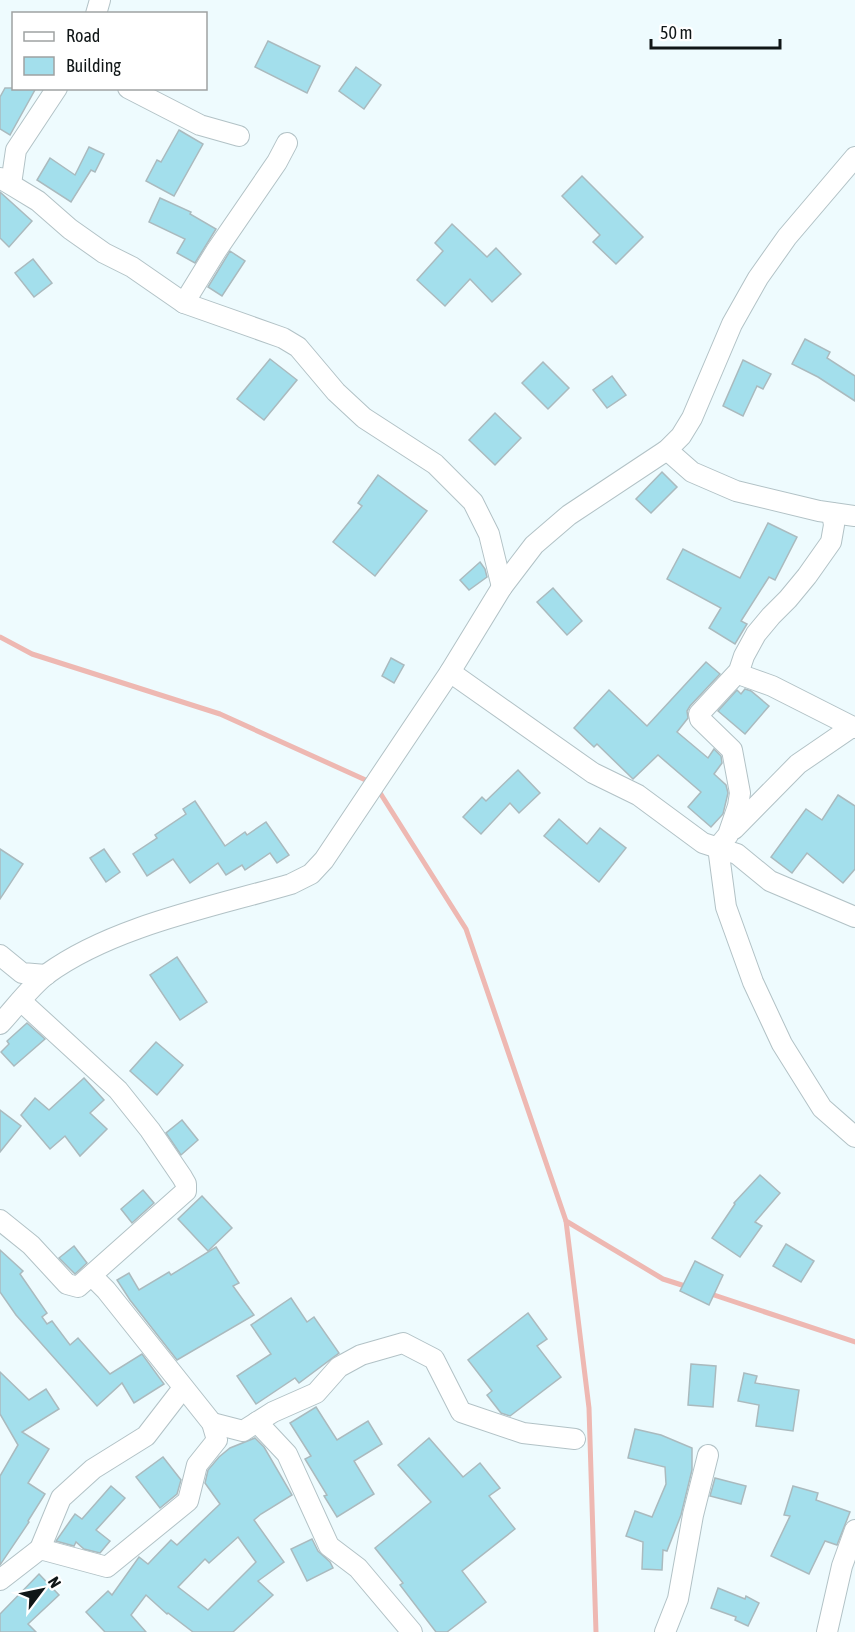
<svg xmlns="http://www.w3.org/2000/svg" width="855" height="1632" font-family="'Asap Condensed',sans-serif">
<rect width="100%" height="100%" fill="#eefbfe"/>
<g fill="none" stroke-linecap="round" stroke-linejoin="round">
<!-- stream -->
<g stroke="#eeb8b2" stroke-width="5">
<polyline points="0,637 32,654 220,714 370,782"/>
<polyline points="377,788 466,929 566,1221 663,1279 688,1287"/>
<polyline points="566,1221 589,1408 596,1632"/>
<polyline points="708,1293 855,1342"/>
</g>
</g>
<!-- building -->
<g fill="#a3dfec" stroke="#aababe" stroke-width="1.5" fill-rule="evenodd">
<polygon points="268,41 320,66 307,93 255,67"/>
<polygon points="356,67 381,85 364,109 339,91"/>
<polygon points="5,88 36,88 10,135 0,129 0,97"/>
<polygon points="179,130 203,144 174,196 146,181 157,160 161,162"/>
<polygon points="89,147 104,154 95,172 91,170 71,202 37,180 50,158 75,175"/>
<polygon points="582,176 643,237 616,264 593,242 600,235 562,196"/>
<polygon points="0,192 32,221 9,247 0,238"/>
<polygon points="160,198 191,212 190,214 216,229 195,263 177,253 185,239 149,222"/>
<polygon points="452,224 487,257 496,248 521,274 492,302 470,279 445,306 417,280 443,251 435,243"/>
<polygon points="230,251 245,261 222,296 208,287"/>
<polygon points="33,259 52,283 34,297 15,273"/>
<polygon points="805,339 830,352 827,358 855,376 855,401 818,377 792,364"/>
<polygon points="270,359 297,380 264,420 237,399"/>
<polygon points="743,360 771,374 763,389 757,386 743,416 723,406"/>
<polygon points="543,362 569,388 548,409 522,383"/>
<polygon points="612,376 626,395 607,408 593,390"/>
<polygon points="495,413 521,438 495,465 469,440"/>
<polygon points="662,472 677,487 651,513 636,499"/>
<polygon points="378,475 427,511 375,576 333,542 362,506 358,503"/>
<polygon points="768,523 797,537 775,580 769,577 741,621 747,624 735,644 709,628 721,608 667,579 683,549 740,578"/>
<polygon points="480,562 485,569 487,577 469,590 460,580"/>
<polygon points="553,588 582,621 567,635 537,602"/>
<polygon points="391,658 404,665 394,683 382,676"/>
<polygon points="706,662 720,674 690,706 687,711 688,718 677,732 708,758 714,749 721,756 722,763 714,774 726,785 728,793 723,814 711,827 688,807 701,792 658,755 633,779 597,744 594,747 574,728 609,690 647,726"/>
<polygon points="745,689 751,691 769,706 745,734 718,711 737,690 741,694"/>
<polygon points="518,770 540,793 519,813 510,803 481,834 463,817 482,797 486,801"/>
<polygon points="838,795 855,806 855,869 843,883 807,853 792,873 771,857 806,809 822,820"/>
<polygon points="195,801 225,846 245,832 247,835 266,822 289,855 277,863 270,853 245,870 242,865 226,875 218,863 190,883 173,859 147,876 133,854 157,838 155,835 186,814 183,809"/>
<polygon points="559,819 587,844 600,828 626,848 599,882 544,836"/>
<polygon points="0,849 23,864 0,899"/>
<polygon points="104,849 120,872 106,882 90,858"/>
<polygon points="177,957 207,1002 180,1020 150,975"/>
<polygon points="27,1023 45,1039 14,1066 1,1052 9,1044 7,1041"/>
<polygon points="156,1042 183,1065 157,1095 130,1071"/>
<polygon points="84,1078 104,1100 90,1113 107,1129 80,1156 65,1136 50,1149 21,1115 35,1098 49,1110"/>
<polygon points="0,1110 21,1126 0,1152"/>
<polygon points="182,1120 198,1140 181,1155 166,1133"/>
<polygon points="760,1175 780,1193 755,1222 762,1226 740,1257 712,1238 735,1204 734,1203"/>
<polygon points="143,1190 154,1203 132,1223 121,1209"/>
<polygon points="202,1196 232,1228 208,1251 178,1219"/>
<polygon points="786,1244 814,1261 801,1282 773,1266"/>
<polygon points="74,1246 87,1263 75,1274 59,1258"/>
<polygon points="216,1247 239,1283 233,1286 254,1315 177,1360 130,1300 117,1280 129,1273 139,1290 169,1272 171,1275"/>
<polygon points="0,1250 23,1271 20,1274 47,1313 42,1317 47,1324 52,1321 70,1345 78,1338 110,1374 142,1354 164,1384 134,1403 122,1383 97,1406 16,1315 0,1292"/>
<polygon points="695,1261 723,1275 709,1305 680,1291"/>
<polygon points="291,1298 307,1322 314,1317 339,1353 299,1383 295,1378 256,1404 237,1376 271,1354 251,1325"/>
<polygon points="528,1313 547,1339 537,1346 561,1377 510,1416 501,1413 487,1395 492,1391 468,1360"/>
<polygon points="691,1364 716,1366 713,1407 688,1405"/>
<polygon points="0,1372 29,1400 46,1389 59,1409 22,1432 49,1449 28,1483 45,1494 28,1521 29,1522 0,1565 0,1476 18,1445 0,1414"/>
<polygon points="744,1373 757,1376 755,1383 799,1390 793,1431 756,1426 759,1405 738,1401"/>
<polygon points="316,1407 337,1440 368,1421 382,1444 354,1461 374,1494 337,1517 324,1496 327,1495 305,1459 311,1456 290,1423"/>
<polygon points="635,1429 661,1435 692,1448 692,1470 681,1515 667,1551 663,1550 662,1570 642,1569 643,1542 626,1536 635,1511 652,1517 666,1484 665,1467 628,1458"/>
<path d="M 255,1438 L 264,1447 L 292,1495 L 261,1514 L 254,1520 L 284,1562 L 258,1581 L 273,1595 L 233,1632 L 193,1632 L 168,1613 L 167,1614 L 146,1595 L 131,1615 L 146,1632 L 105,1632 L 86,1612 L 108,1591 L 112,1595 L 139,1557 L 148,1564 L 171,1540 L 177,1545 L 220,1504 L 205,1483 L 208,1470 L 219,1457 L 230,1448 ZM 238,1537 L 256,1562 L 208,1610 L 178,1587 L 205,1559 L 209,1563 Z"/>
<polygon points="429,1438 463,1477 480,1463 500,1488 489,1496 515,1529 462,1571 486,1602 447,1632 436,1632 400,1585 403,1583 375,1548 431,1502 398,1465"/>
<polygon points="163,1457 181,1480 177,1494 160,1508 136,1477"/>
<polygon points="715,1478 746,1486 741,1504 710,1496"/>
<polygon points="111,1486 125,1498 96,1530 110,1541 100,1553 84,1549 76,1542 74,1546 56,1541 75,1514 82,1519"/>
<polygon points="793,1486 818,1493 816,1500 850,1512 837,1545 825,1541 809,1574 771,1556 790,1516 784,1515"/>
<polygon points="312,1539 318,1551 330,1562 333,1568 307,1581 291,1549"/>
<polygon points="39,1574 59,1595 28,1624 36,1632 0,1632 0,1614"/>
<polygon points="718,1588 745,1599 746,1596 759,1603 748,1626 735,1620 736,1617 711,1608"/>
</g>
<g fill="none" stroke-linecap="round" stroke-linejoin="round">
<!-- minor casing -->
<g stroke="#b2c2c6" stroke-width="22">
<g id="minor">
<polyline points="96,14 100,0"/>
<polyline points="128,88 200,125 239,136"/>
<polyline points="0,178 38,201 70,229 104,253 132,267 184,303 283,338 298,347 336,392 364,418 435,464 473,502 489,534 502,587"/>
<polyline points="11,184 16,150 57,88"/>
<polyline points="184,303 216,251 277,162 287,143"/>
<polyline points="667,450 692,472 736,491 819,511 855,516"/>
<polyline points="832,513 834,525 831,542 807,576 788,599 771,616 756,634 744,656 739,671 699,714 700,719 732,750 740,793 738,806 728,835 718,847 726,907 753,982 782,1044 822,1108 855,1137"/>
<polyline points="739,671 744,676 772,686 855,728"/>
<polyline points="450,672 593,773 638,795 703,843 737,854 770,881 855,917"/>
<polyline points="734,829 798,764 852,727"/>
<polyline points="0,955 22,973 46,975"/>
<path d="M 0,1024 C 15,1008 30,987 47,974 C 113,926 212,907 291,884 L 311,874 L 324,860 L 450,672 L 502,587 L 534,545 L 569,515 L 667,450 L 681,436 L 692,418 L 732,324 L 758,278 L 787,237 L 855,157"/>
<polyline points="0,1220 31,1245 67,1284 78,1287 186,1191 186,1184 182,1177 150,1130 118,1090 21,1001"/>
<polyline points="257,1422 287,1454 329,1546 358,1568 412,1632"/>
<polyline points="212,1423 243,1431 273,1412 316,1393 339,1367 361,1355 403,1343 434,1359 461,1412 523,1433 575,1439"/>
<polyline points="40,1549 61,1498 93,1469 146,1436 183,1388"/>
<polyline points="0,1580 40,1549 107,1567 188,1501 197,1465 217,1440 212,1423 106,1290 92,1276"/>
<polyline points="665,1632 678,1599 693,1515 708,1455"/>
<polyline points="827,1632 842,1566 855,1530"/>
</g>
</g>
<!-- minor -->
<use href="#minor" stroke="#fff" stroke-width="20"/>
</g>
<!-- legend -->
<rect x="12" y="12" width="195" height="78" fill="#ffffff" stroke="#9fa2a2" stroke-width="1.5"/>
<rect x="24" y="32" width="30" height="9" fill="#ffffff" stroke="#9fa2a2" stroke-width="1.5"/>
<text x="66" y="42" font-size="18" fill="#101617">Road</text>
<rect x="24" y="57" width="30" height="18" fill="#a3dfec" stroke="#9fa2a2" stroke-width="1.5"/>
<text x="66" y="72" font-size="18" fill="#101617">Building</text>
<!-- north arrow -->
<g transform="translate(42 1590) rotate(58)" stroke="#ffffff" stroke-width="4.5" paint-order="stroke">
<path d="M0-4.5L10 22L0 15L-10 22Z" fill="#101617"/>
<text y="-9" font-size="16" font-weight="bold" text-anchor="middle" fill="#101617">N</text>
</g>
<!-- scale -->
<path d="M651 39v9h129v-9" fill="none" stroke="#101617" stroke-width="3"/>
<text x="660" y="39" font-size="18" fill="#101617" stroke="#ffffff" stroke-width="4.5" paint-order="stroke">50 m</text>
</svg>
